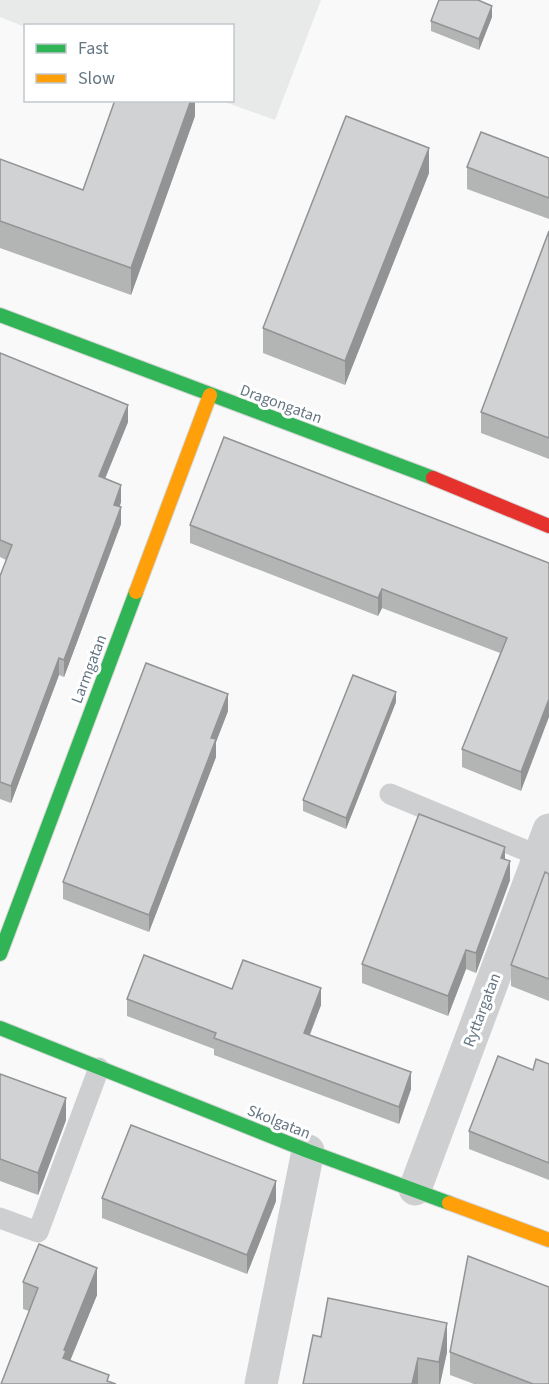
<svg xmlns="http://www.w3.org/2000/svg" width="549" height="1384" font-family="'Source Sans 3',sans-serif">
<rect width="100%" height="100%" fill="#f9f9f9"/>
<!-- built -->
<polygon fill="#e8e9e9" points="0,0 321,0 275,120 222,101 232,100 232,26 25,27 0,17"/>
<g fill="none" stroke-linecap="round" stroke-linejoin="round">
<!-- fast casing -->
<g stroke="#d5d6d7" stroke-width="16">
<g id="fast">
<polyline points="0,315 433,478"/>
<polyline points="0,954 136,592"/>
<polyline points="0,1028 308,1151 449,1203"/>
</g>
</g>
<!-- slow casing -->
<g stroke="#d5d6d7" stroke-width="16">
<g id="slow">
<polyline points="136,592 210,395"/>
<polyline points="449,1203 549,1240"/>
</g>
</g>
<!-- jam casing -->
<g stroke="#d5d6d7" stroke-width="16">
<polyline id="jam" points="433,478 549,526"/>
</g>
<!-- lane -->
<g stroke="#cecfd0" stroke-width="21">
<polyline points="390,794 539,856"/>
<polyline points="0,1218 38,1232 99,1068"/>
</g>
<!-- street -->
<g stroke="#cecfd0" stroke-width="33">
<polyline points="415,1189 549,830"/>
<polyline points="261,1384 308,1151"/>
</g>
<!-- fast -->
<use href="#fast" stroke="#30b455" stroke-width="14"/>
<!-- slow -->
<use href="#slow" stroke="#ff9f0a" stroke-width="14"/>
<!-- jam -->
<use href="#jam" stroke="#e5322d" stroke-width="14"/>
</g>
<!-- wall -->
<g fill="#b3b5b5">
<polygon points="492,17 479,50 431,31 431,21"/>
<polygon points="195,100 195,116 131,295 0,248 0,159 83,190"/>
<polygon points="549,158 549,219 467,189 467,167"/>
<polygon points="429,173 345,385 263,353 263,328"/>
<polygon points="549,231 549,459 481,433 481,412"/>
<polygon points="0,353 128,422 105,479 121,502 120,506 121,524 64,677 59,675 11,803 0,799 0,576 6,560 0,557"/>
<polygon points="190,525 549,563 521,791 462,767 462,749 500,653 382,608 378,616 190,543"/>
<polygon points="396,702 346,829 303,811 303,800"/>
<polygon points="228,711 216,742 216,757 149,932 63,899 63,882"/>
<polygon points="505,859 510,880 476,973 466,969 448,1016 362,983 362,964"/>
<polygon points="549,874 549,1001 511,986 511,965"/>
<polygon points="232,989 321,1005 310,1035 411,1089 399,1124 214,1055 214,1049 127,1016 127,999"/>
<polygon points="549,1064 549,1180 469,1149 469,1131 533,1070"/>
<polygon points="0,1074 66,1120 38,1195 0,1181"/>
<polygon points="102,1198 276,1201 247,1274 102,1218"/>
<polygon points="23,1282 97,1295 70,1360 109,1382 1,1384 29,1311 23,1309"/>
<polygon points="321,1337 447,1352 440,1384 303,1384"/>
<polygon points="450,1352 549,1384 474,1384 450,1375"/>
</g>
<!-- shaded-wall -->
<g fill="#929394">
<polygon points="492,6 492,17 479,50 479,39"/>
<polygon points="191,100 195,100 195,116 131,295 131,268"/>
<polygon points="429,148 429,173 345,385 345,361"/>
<polygon points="128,405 128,422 99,493 99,476"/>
<polygon points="121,485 121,502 114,522 114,505"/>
<polygon points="121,507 121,524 64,677 64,660"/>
<polygon points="382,589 382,608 378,616 378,598"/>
<polygon points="59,658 59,675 11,803 11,786"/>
<polygon points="396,692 396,702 346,829 346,818"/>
<polygon points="228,694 228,711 216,742 216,757 149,932 149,915 211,738"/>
<polygon points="549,699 549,717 521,791 521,772"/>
<polygon points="505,847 505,866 501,858"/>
<polygon points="510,861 510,880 476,973 476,953"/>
<polygon points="466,950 466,969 448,1016 448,996"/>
<polygon points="321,988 321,1005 304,1049 304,1033"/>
<polygon points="411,1072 411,1089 399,1124 399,1107"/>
<polygon points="66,1098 66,1120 38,1195 38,1173"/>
<polygon points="276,1181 276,1201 247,1274 247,1255"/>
<polygon points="97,1268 97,1295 66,1371 63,1384 64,1350"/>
<polygon points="447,1323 447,1352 440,1384 439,1384 439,1362"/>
<polygon points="418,1358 418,1384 412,1384"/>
</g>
<!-- building -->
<g fill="#d0d2d3" stroke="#929394" stroke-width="1.5">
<polygon points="439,0 478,0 492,6 479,39 431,21"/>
<polygon points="115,100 191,100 131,268 0,221 0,159 83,190"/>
<polygon points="346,116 429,148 345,361 263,328"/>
<polygon points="481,132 549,158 549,198 467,167"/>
<polygon points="549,231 549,438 481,412"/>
<polygon points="0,353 128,405 99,476 121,485 114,505 121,507 64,660 59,658 11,786 0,782 0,576 12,545 0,540"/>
<polygon points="224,437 549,563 549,699 521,772 462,749 507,638 382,589 378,598 190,525"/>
<polygon points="146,663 228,694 211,738 216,739 149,915 63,882"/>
<polygon points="353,675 396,692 346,818 303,800"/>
<polygon points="419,814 505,847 501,858 510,861 476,953 466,950 448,996 362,964"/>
<polygon points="545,872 549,874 549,979 511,965"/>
<polygon points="144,955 232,989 243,960 321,988 304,1033 411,1072 399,1107 214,1038 216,1033 127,999"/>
<polygon points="498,1056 533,1070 536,1059 549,1064 549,1163 469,1131"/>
<polygon points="0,1074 66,1098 38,1173 0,1159"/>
<polygon points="131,1125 276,1181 247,1255 102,1198"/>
<polygon points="39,1244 97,1268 64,1350 66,1351 63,1358 109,1375 107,1381 116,1384 1,1384 38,1288 23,1282"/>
<polygon points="468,1256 549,1287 549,1384 533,1384 450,1352"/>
<polygon points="328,1298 447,1323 439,1362 418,1358 412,1384 303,1384 313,1335 321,1337"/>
</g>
<g text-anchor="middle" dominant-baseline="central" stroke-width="6" stroke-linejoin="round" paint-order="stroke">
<!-- street labels -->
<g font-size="16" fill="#657683" stroke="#fff">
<text transform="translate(281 404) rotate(20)">Dragongatan</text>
<text transform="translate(89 669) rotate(-69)">Larmgatan</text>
<text transform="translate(482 1010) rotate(-69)">Ryttargatan</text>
<text transform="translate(279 1122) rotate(22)">Skolgatan</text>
</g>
</g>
<!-- legend -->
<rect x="24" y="24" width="210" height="78" fill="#ffffff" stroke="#c1c8cd" stroke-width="1.5"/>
<rect x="36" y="44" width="30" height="9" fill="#30b455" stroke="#c1c8cd" stroke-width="1.5"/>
<text x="78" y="54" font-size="18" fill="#657683">Fast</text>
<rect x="36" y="74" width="30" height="9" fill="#ff9f0a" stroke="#c1c8cd" stroke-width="1.5"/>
<text x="78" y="84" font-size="18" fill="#657683">Slow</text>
</svg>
